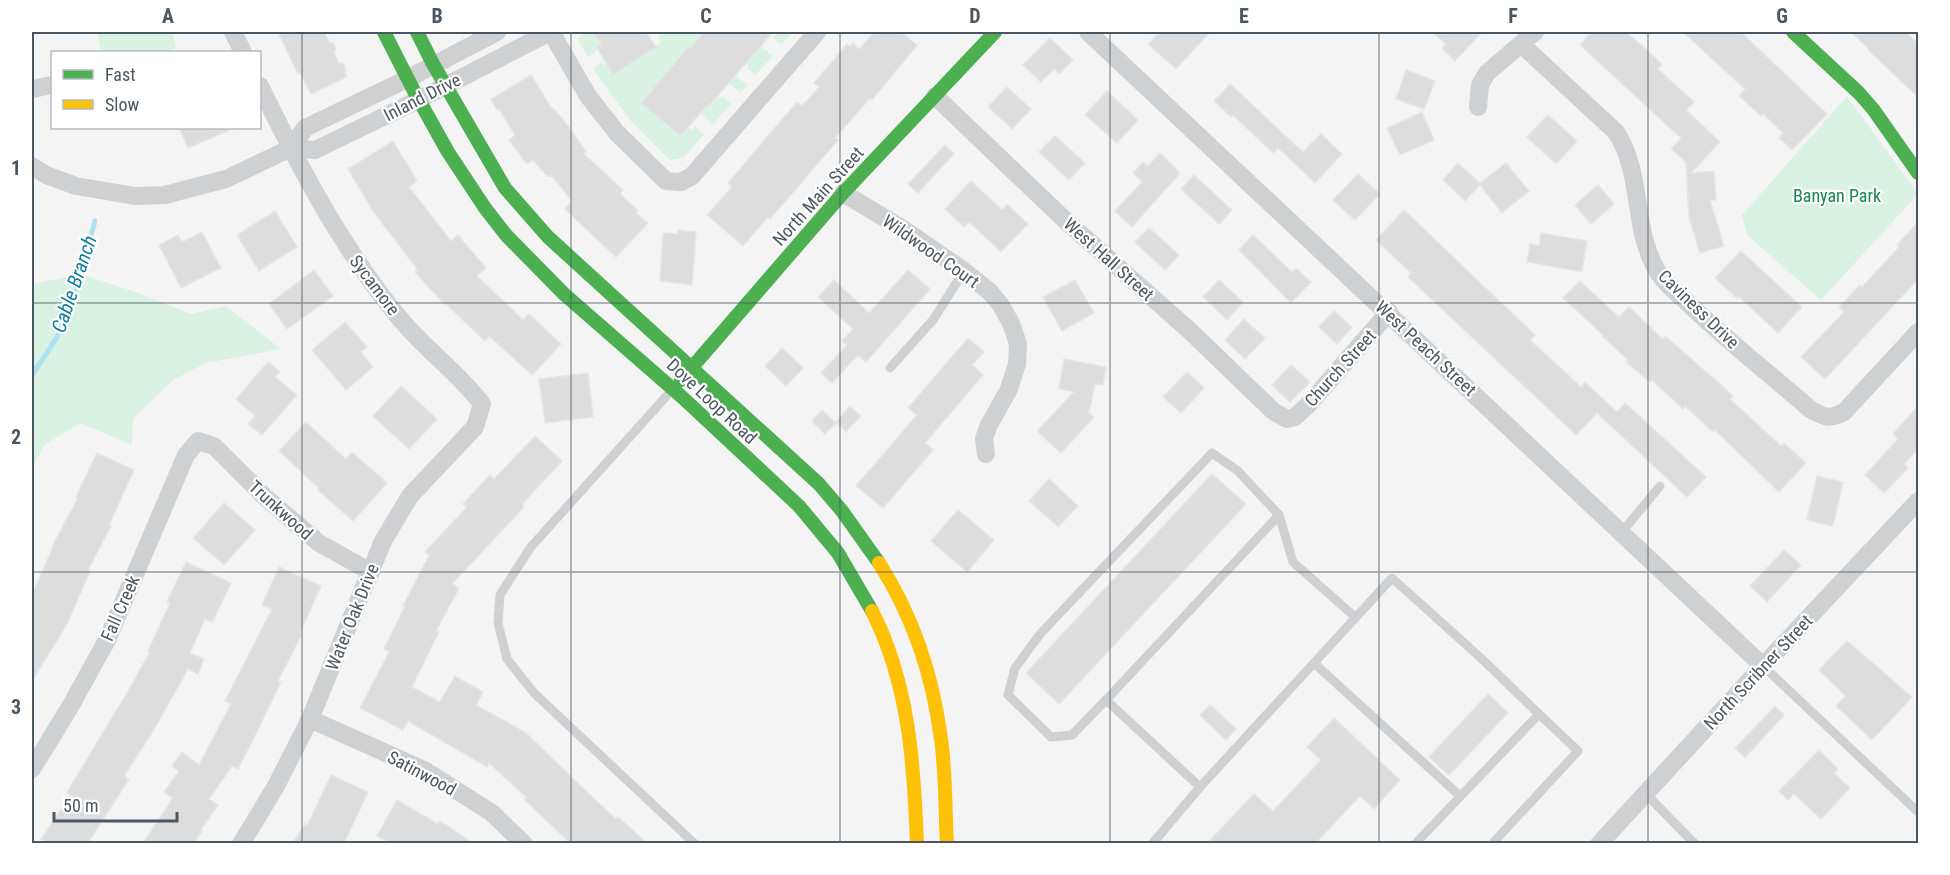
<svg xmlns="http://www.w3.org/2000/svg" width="1950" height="875" font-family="'Roboto Condensed',sans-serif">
<rect width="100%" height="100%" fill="#f4f4f4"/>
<!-- green -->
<g fill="#d9f2e3">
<polygon points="97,32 173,32 176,48 169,52 101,52"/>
<polygon points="591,32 620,32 597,47 598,49 588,57 577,38"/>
<polygon points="656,32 704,32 695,43 747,85 740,93 688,47 667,71 708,107 718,96 721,98 723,96 731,104 713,124 661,79 642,101 642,104 679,136 688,127 692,130 695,127 704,134 683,158 670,160 630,120 593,69 602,62 604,66 606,64 614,75 660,43 659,35"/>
<polygon points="729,32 742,32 773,56 755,75 747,68 749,66 746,63 754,53"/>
<polygon points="774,32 793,32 781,45 773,38 776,34"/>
<polygon points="1847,96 1918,194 1821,300 1747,235 1742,215"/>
<polygon points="80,274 135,292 192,314 226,306 281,349 206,363 173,380 133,419 132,445 81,423 45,444 32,469 32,284"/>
</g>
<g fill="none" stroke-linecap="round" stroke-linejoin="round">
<!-- stream -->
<polyline stroke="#aee2f0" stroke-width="5" points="32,375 56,339 74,295 95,221"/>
</g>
<!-- building -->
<g fill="#ddddde" stroke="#e5e6e7" stroke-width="1.5">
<polygon points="278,32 324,32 329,42 333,43 336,48 334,53 339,63 344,64 346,69 345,73 347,77 311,94 300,73 298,74"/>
<polygon points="593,32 646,32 656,47 613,75 597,47 601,44"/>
<polygon points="704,32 773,32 708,107 707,106 680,136 641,103 688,47 690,48"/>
<polygon points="874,32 901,32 917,45 872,100 870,98 835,138 838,140 796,189 770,219 768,217 743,246 707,215 732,187 728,183 779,123 797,102 802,106 819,87 814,83 847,44 850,46 853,43 859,49"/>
<polygon points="1160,32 1210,32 1176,69 1148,44"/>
<polygon points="1432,32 1482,32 1455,61 1442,48 1446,44"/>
<polygon points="1592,32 1626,32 1640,44 1662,64 1658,69 1694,102 1686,110 1720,142 1691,173 1714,171 1716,200 1710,200 1724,246 1700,253 1689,217 1686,162 1671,149 1681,138 1580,45"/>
<polygon points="1683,32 1741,32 1827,114 1792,150 1779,138 1783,133 1763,114 1761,116 1739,96 1745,89"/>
<polygon points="1851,32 1906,32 1918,44 1918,97 1868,50 1869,49"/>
<polygon points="1050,38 1073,60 1059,74 1054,69 1041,82 1023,65"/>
<polygon points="1406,70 1435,81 1424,109 1396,99"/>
<polygon points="531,75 552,109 553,108 562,118 583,147 586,152 584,154 623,190 620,194 638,211 636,213 648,223 616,257 565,209 572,201 552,176 547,176 533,160 527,164 509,140 515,135 499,109 497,110 491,99"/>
<polygon points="1230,84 1303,152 1321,134 1342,154 1315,183 1278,148 1273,153 1233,115 1231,117 1214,101"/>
<polygon points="1007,87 1031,109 1012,129 988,107"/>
<polygon points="1107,91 1138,120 1117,143 1085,115"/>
<polygon points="1422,112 1434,140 1400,155 1387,128"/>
<polygon points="1548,115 1577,141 1556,164 1527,137"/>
<polygon points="179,128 235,128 188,148"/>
<polygon points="1055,136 1085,163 1069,180 1039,152"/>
<polygon points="393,141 417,181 409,187 451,241 458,235 486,268 477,276 523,320 529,314 561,344 532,375 489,336 485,341 445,303 444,304 415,272 418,270 373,211 348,169"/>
<polygon points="945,145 954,154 918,193 908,184"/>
<polygon points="1160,153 1180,173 1132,227 1115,211 1142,182 1133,173 1143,162 1148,166"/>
<polygon points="1458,163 1480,183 1506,163 1529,191 1502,213 1480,185 1465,201 1443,180"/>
<polygon points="1358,174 1380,194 1355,220 1333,200"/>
<polygon points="1194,175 1232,210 1219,224 1181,189"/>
<polygon points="971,181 1002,210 1007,204 1028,224 1001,252 969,222 964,227 945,209"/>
<polygon points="1598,185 1614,204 1591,224 1575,205"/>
<polygon points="1404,210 1535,335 1530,340 1581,387 1585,382 1617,412 1625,403 1706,477 1687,497 1597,413 1576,435 1408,277 1411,273 1376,240"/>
<polygon points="275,211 297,247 259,271 237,235"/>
<polygon points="1918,222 1918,279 1825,379 1801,357 1844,312 1839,307 1860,285 1862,287 1899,247 1897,245"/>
<polygon points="1149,228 1179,255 1165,270 1135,242"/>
<polygon points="678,230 696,232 692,285 660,281 663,233 678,234"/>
<polygon points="202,232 221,268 181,288 159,245 178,235 182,242"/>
<polygon points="1541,233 1587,241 1582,272 1527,262 1530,244 1539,246"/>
<polygon points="1253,235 1292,272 1296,268 1311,282 1291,303 1239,250"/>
<polygon points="1741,251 1802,307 1778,333 1738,296 1737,298 1715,278"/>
<polygon points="314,270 333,296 287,329 269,304"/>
<polygon points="908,270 930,289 866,362 858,355 832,383 821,373 847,345 842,341 853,329 818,297 834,280 869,313"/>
<polygon points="1075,280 1094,313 1062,331 1043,297"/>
<polygon points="1219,280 1243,302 1227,320 1203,297"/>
<polygon points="1580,281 1619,317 1629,307 1663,339 1665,336 1719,383 1733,396 1730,399 1781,446 1784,443 1806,463 1779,492 1715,430 1713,432 1685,406 1683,409 1652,380 1650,382 1626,362 1628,360 1602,336 1603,335 1563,298"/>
<polygon points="1334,311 1352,327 1337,344 1319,327"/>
<polygon points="1244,319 1265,338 1245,359 1225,340"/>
<polygon points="345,322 367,347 361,352 373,367 346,390 312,350"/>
<polygon points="968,338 984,352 972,365 983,375 925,443 933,450 883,508 856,486 917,415 908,408"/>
<polygon points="782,348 803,368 786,386 765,366"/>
<polygon points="1064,359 1106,367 1103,385 1095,384 1089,413 1094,417 1061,453 1037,431 1074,392 1059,389"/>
<polygon points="268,362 280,372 275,377 297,395 262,435 248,424 255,416 236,399"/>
<polygon points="1291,365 1310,382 1290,402 1272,385"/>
<polygon points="1187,372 1204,388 1181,413 1163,397"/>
<polygon points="588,373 593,417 545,423 539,379"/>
<polygon points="401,386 437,419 409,449 373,416"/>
<polygon points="850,406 861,416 846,432 836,422"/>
<polygon points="1918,406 1918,449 1904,464 1908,468 1884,493 1865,475 1898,439 1893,434"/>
<polygon points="822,410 836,423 825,434 812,421"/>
<polygon points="306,422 346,459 352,452 387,483 353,521 318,490 319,488 279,451"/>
<polygon points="535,436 562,461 522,504 524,507 452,584 459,588 436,631 439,632 412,687 440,702 455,676 483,692 476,705 525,732 588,793 616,819 618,817 647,843 570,843 524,799 526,797 489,763 487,767 408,721 403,730 360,708 389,652 384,649 405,606 403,606 429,555 425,552 467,507 463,504 490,475 494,479"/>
<polygon points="97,453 134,470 109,525 111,526 88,570 90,571 67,624 32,681 32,595 54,545 53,545 78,498 76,497"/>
<polygon points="1212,474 1246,504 1059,704 1026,673"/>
<polygon points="1817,476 1843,482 1833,526 1807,520"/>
<polygon points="1049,479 1078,506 1058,527 1029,501"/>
<polygon points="224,503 255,530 224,565 193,538"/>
<polygon points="958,510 994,540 967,572 931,541"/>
<polygon points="1784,550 1801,565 1767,602 1750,586"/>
<polygon points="186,562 231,583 212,623 205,619 190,653 204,659 198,674 188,669 153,731 124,776 129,779 88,843 48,843 41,839 71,795 67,792 124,698 150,652 148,651 170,603 167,602"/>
<polygon points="279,567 321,586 300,633 302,634 278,681 281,682 257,732 238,769 232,766 209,799 218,805 201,830 202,831 194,843 143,843 173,798 164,792 179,771 172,766 182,752 199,765 231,704 225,701 272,609 262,605"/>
<polygon points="1847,641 1912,697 1872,740 1836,706 1846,696 1819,670"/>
<polygon points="1488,694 1508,713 1449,775 1429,757"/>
<polygon points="1210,705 1236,729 1226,740 1200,715"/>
<polygon points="1775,706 1784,715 1745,758 1735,748"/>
<polygon points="1334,718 1400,780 1374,809 1360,796 1316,843 1207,843 1254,794 1273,811 1321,760 1307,747"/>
<polygon points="1819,750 1838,769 1834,773 1850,788 1821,819 1794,794 1788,800 1779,791"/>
<polygon points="331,775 368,792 344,843 293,843 305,824 307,826"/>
<polygon points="397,800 438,824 440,821 473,843 390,843 377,836"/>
</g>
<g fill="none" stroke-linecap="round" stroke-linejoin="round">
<!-- lane -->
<g stroke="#ced0d2" stroke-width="9">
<polyline points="890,368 933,320 964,271"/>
<polyline points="671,391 530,548 500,595 498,623 507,659 534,693 695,844"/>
<polyline points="1622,532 1660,486"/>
<polyline points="1314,663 1460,796"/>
<polyline points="1763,666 1918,812"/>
<polyline points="1106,700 1279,515"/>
<polyline points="1200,787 1106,700 1072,735 1051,737 1008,695 1015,668 1041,633 1212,453 1238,471 1279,515 1293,562 1355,617"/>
<polyline points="1646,794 1695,844"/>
<polyline points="1152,844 1200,787 1392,578 1482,659 1539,714 1415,844"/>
<polyline points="1492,844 1578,751 1539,714"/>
</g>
<!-- street -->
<g stroke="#ced0d2" stroke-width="18">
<polyline points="233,32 243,52"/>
<polyline points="551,32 588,96 617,133 666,181 681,182 692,176 817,32"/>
<polyline points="1088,32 1763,666"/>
<path d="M 1522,45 L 1616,132 C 1643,174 1632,224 1655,267 C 1663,283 1680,295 1692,307 C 1730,343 1771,375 1810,409 C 1824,417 1829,420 1844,412 L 1918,332"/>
<polyline points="32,89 52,85"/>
<polyline points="935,96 1066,221 1190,331 1273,411 1287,419 1295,417 1308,405 1389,312"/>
<polyline points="1478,107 1480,85 1487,73 1535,32"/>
<polyline points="291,148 305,128 407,79 497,32"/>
<polyline points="32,166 46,175 76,186 135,196 165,195 226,179 291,148 315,150 418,100 550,32"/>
<polyline points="843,193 903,229 964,271 989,291 1000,304 1011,323 1018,344 1017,364 1009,389 988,427 984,439 986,454"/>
<polyline points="310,719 426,771 492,813 524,844"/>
<polyline points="32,769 70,707 107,640 186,455 198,441 214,446 265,497 319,543 371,572"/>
<path d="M 241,844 L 276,786 L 310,719 L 383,541 L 410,496 L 475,427 L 482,404 C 459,373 427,351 402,321 C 343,251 300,168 260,86"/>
<polyline points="1599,844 1763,666 1918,501"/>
</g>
<!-- fast -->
<g stroke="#4caf50" stroke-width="14">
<polyline points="384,32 415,93 448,152 485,208 506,235 564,294 682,397 799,506 838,553 872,611"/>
<polyline points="417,32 433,64 505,188 548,237 819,484 842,511 879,563"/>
<polyline points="1793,32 1859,93 1873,109 1918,173"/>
<polyline points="681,380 843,193 995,32"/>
</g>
<!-- slow -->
<g stroke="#ffc107" stroke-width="14">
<path d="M 879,563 C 913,616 933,677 941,739 C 946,774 945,809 947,844"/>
<path d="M 872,611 C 909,684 914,763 917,844"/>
</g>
</g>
<!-- grid -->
<path fill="none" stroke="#4a5661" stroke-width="1.5" stroke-opacity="0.55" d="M 302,32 L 302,844M 571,32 L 571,844M 840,32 L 840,844M 1110,32 L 1110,844M 1379,32 L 1379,844M 1648,32 L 1648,844M 32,303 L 1918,303M 32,572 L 1918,572"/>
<g text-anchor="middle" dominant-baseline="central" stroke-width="4.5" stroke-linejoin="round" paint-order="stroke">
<!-- street labels -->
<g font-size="18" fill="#4a5661" stroke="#fff">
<text transform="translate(422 97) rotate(-27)">Inland Drive</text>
<text transform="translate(818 196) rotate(-48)">North Main Street</text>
<text transform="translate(931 251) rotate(35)">Wildwood Court</text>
<text transform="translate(1109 259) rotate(42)">West Hall Street</text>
<text transform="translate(375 285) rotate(53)">Sycamore</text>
<text transform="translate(1699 309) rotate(44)">Caviness Drive</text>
<text transform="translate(1426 348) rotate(43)">West Peach Street</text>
<text transform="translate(1340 368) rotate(-48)">Church Street</text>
<text transform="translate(712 401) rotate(43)">Dove Loop Road</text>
<text transform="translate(281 510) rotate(42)">Trunkwood</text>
<text transform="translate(120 608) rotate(-66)">Fall Creek</text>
<text transform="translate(352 617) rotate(-68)">Water Oak Drive</text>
<text transform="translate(1758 672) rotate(-47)">North Scribner Street</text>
<text transform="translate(422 773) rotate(28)">Satinwood</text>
</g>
<!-- park labels -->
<g font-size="18" fill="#17864f" stroke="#fff">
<text x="1837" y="195">Banyan Park</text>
</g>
<!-- water labels -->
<g font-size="20" font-style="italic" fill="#0c7c9b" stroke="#fff">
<text transform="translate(74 284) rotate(-71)">Cable Branch</text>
</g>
</g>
<!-- border -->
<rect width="1950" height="875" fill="none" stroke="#ffffff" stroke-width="66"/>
<!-- legend -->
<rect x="51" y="51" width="210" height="78" fill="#ffffff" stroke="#b7bbc0" stroke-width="1.5"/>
<rect x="63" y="70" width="30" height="9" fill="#4caf50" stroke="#b7bbc0" stroke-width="1.5"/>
<text x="105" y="81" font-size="18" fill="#4a5661">Fast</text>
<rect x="63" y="100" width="30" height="9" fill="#ffc107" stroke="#b7bbc0" stroke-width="1.5"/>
<text x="105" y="111" font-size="18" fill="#4a5661">Slow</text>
<!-- scale -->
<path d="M54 812v9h123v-9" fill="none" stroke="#4a5661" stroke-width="3"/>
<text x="63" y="812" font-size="18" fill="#4a5661" stroke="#ffffff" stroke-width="4.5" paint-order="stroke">50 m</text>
<rect x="33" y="33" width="1884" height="809" fill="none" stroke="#4a5661" stroke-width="2"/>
<g font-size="20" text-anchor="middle" font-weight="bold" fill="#4a5661">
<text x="168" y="23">A</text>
<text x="437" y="23">B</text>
<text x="706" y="23">C</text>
<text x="975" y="23">D</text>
<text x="1244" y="23">E</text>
<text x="1513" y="23">F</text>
<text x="1782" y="23">G</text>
<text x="16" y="175">1</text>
<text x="16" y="444">2</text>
<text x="16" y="714">3</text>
</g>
</svg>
